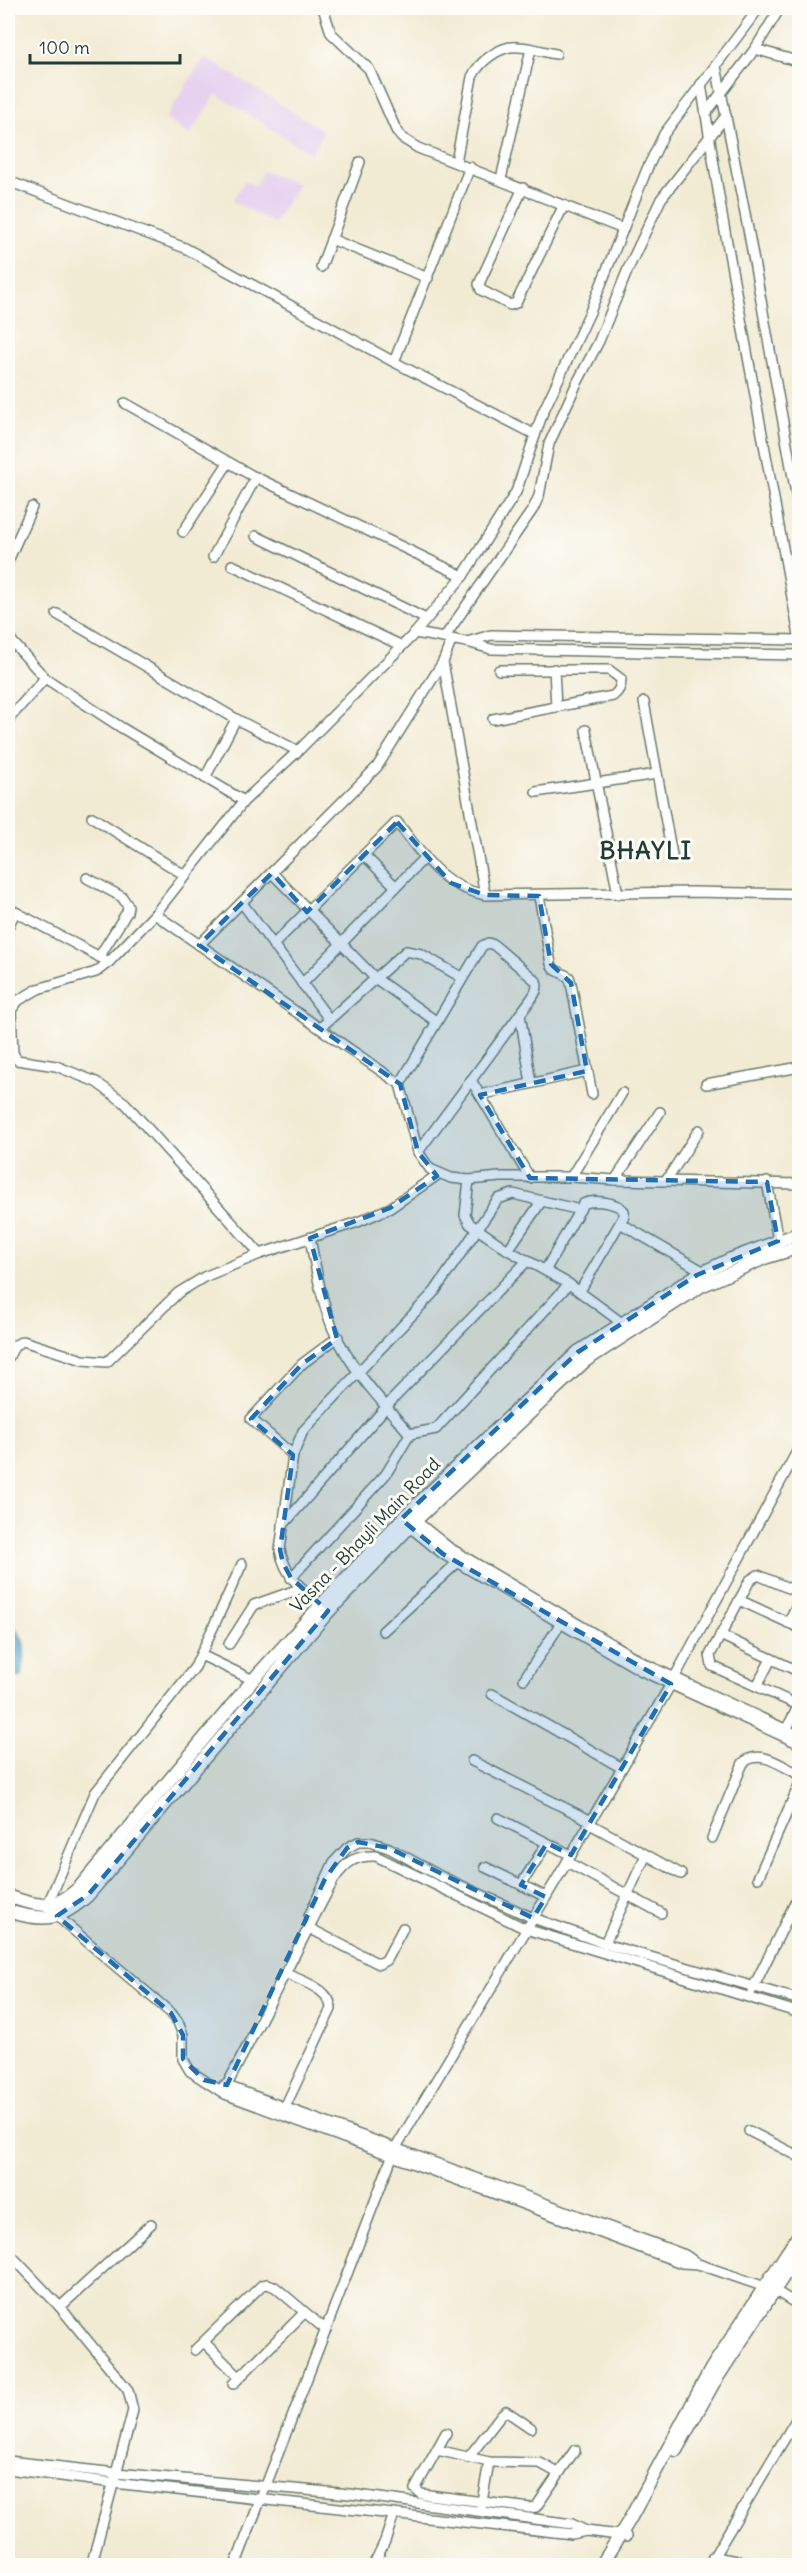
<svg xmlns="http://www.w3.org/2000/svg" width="807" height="2573" font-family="Delius,sans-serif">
<rect width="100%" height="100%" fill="#fdfcf7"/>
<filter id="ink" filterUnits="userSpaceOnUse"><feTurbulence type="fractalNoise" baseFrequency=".0167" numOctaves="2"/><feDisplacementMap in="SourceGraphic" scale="12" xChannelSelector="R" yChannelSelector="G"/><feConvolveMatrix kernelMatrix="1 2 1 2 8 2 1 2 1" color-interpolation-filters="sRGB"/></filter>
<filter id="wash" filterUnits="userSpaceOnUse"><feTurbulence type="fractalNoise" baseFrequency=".008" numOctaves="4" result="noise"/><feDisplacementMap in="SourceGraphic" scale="24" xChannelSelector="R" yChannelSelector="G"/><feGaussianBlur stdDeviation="1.35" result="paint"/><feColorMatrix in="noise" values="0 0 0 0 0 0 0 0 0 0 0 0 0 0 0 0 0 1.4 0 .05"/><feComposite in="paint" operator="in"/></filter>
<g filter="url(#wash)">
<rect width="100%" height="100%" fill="#f2ebd4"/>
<!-- built -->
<g fill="#e6d2f0">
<polygon points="204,57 324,131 311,154 216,94 190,135 165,119"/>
<polygon points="263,171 298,184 274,223 232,201 245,181 255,186"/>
</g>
<!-- water -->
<path fill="#54acd1" stroke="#3a7482" stroke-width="1.5" d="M 8,1622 C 30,1638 24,1652 22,1676 L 8,1676 Z"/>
</g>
<g filter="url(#ink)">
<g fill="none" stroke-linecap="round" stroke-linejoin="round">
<!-- street casing -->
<g stroke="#697a6c" stroke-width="12">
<g id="street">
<polyline points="323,8 331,33 369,69 397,132 402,138 418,148 623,229"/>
<polyline points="755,49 800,62"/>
<polyline points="716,66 749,234 800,516"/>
<polyline points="701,84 722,215 800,641"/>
<polyline points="706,113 755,49 780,8"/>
<path d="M 456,162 L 472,77 C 479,62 500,45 518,47 C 530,47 544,52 556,54"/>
<polyline points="501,179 531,49"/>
<polyline points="8,181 185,248 394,362 534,434"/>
<polyline points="523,188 479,284 481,290 510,305 516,303 564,205"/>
<polyline points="331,239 428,278"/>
<polyline points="321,267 360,162"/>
<polyline points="394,362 470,167"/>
<polyline points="125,403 251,475 463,576"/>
<polyline points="183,532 228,463"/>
<polyline points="256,536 426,619"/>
<polyline points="213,557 256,477"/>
<polyline points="8,561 32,507"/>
<polyline points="232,565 402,646"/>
<polyline points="57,614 236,719 298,751"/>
<polyline points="415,633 467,642 491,649 800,655"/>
<polyline points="8,637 45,678 122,728 244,801"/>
<polyline points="444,638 533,509 539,496 549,444 576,385 599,341 628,269 661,199 726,116"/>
<polyline points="467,642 491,635 800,640"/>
<polyline points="443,662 485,895"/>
<polyline points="554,669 556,707"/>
<polyline points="644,702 672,855"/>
<path d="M 493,719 L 613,696 C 619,691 621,687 621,679 L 609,670 L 499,670"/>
<polyline points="8,720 45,678"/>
<polyline points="586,730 618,894"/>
<polyline points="205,778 236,719"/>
<polyline points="536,792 657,774"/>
<polyline points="92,817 186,876"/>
<polyline points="364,855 396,887"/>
<polyline points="272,873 375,978 437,1022"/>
<polyline points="87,878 122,897 128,906 127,912 99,957"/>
<polyline points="539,896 551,964 554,969 569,977 571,983 592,1094"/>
<polyline points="242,903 329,1019"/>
<polyline points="8,908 109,962"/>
<polyline points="155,914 400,1084 418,1152 430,1169 451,1178 469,1180 500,1177 571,1177 615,1180 800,1184"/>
<polyline points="8,927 15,912"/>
<polyline points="199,945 377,767 443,662 452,639"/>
<path d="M 273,945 L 397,822 C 424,856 440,886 485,895 L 693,892 L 800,894"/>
<polyline points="302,984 425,857"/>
<polyline points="520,1014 531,1083"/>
<polyline points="320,1028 406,951 421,954 461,977"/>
<polyline points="471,1080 530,1178"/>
<path d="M 400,1084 L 482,946 L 488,943 L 494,945 L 536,981 C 539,989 534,995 529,1002 L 418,1152"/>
<polyline points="706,1084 800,1067"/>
<polyline points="480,1095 587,1071"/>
<polyline points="571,1177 622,1093"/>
<polyline points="469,1180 465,1215 470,1224 508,1250 569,1284 622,1323"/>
<polyline points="615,1180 660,1112"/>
<polyline points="666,1181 699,1130"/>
<polyline points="767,1182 778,1241"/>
<polyline points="620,1223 704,1272"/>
<path d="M 310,1238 C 316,1269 321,1300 333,1329 C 350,1368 382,1402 410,1434"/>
<polyline points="508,1250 541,1202"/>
<polyline points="260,1254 125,1103 96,1082 56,1066 17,1060 13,1053 11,1010 19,1000 38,989 96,972 109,962 155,914 244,801 298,751 415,633 463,576 516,492 543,412 590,312 647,169 664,134 759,8"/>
<path d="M 546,1269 L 583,1204 C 593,1199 617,1202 624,1211 L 624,1216 L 580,1291"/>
<polyline points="8,1358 15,1345 23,1341 83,1360 107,1362 178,1293 204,1277 260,1254 358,1222 390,1208 439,1174"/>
<polyline points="293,1455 251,1419 302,1364 338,1337"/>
<polyline points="411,1517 448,1547 647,1665 800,1736"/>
<polyline points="405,1523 443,1554 642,1671 800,1744"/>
<polyline points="283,1525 394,1398 528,1260"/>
<polyline points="242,1564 195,1667 95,1793 47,1906 57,1916 171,2013 178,2022 183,2035 183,2059 190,2071 225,2094 682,2263 698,2264"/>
<polyline points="291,1578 386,1474 410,1434 436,1429 569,1284"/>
<polyline points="800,1593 758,1575 750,1580 710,1655 712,1666 800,1706"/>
<polyline points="739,1600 800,1628"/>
<path d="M 324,1608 C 303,1589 286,1579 280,1550 L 293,1455 L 303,1431 L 435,1291 L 498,1199 L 513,1194 L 580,1210"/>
<polyline points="788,1623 800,1599"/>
<polyline points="383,1631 458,1562"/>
<polyline points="720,1635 800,1672"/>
<polyline points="229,1644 254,1605 302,1588"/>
<polyline points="201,1655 253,1680"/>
<polyline points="524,1679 561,1623"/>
<polyline points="757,1686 771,1659"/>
<polyline points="492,1694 622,1768"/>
<polyline points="784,1734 800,1703"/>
<polyline points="472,1761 591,1821"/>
<polyline points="498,1818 571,1855"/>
<polyline points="590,1824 681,1874"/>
<path d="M 712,1838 L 743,1763 C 760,1748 782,1766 800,1775"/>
<polyline points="567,1862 661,1913"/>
<polyline points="485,1867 546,1897"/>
<polyline points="758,1878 800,1783"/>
<polyline points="521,1885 547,1843"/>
<polyline points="309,1916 334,1862 347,1848 358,1842 370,1842 389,1848 440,1876 533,1918 612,1946 800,2000"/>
<polyline points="309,1928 379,1964 386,1960 403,1928"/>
<polyline points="605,1943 646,1855"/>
<path d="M 285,1973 C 301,1981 331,1989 331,2009 L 285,2107"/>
<polyline points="752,1990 795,1903"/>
<polyline points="224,2085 685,2255 698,2264 774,2290 800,2306"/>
<path d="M 227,2085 L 334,1879 C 346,1862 355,1855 376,1856 L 526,1929 L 800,2013"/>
<polyline points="749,2131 800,2157"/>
<polyline points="8,2252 60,2307 128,2390 133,2410 131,2418 91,2566"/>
<polyline points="60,2307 151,2224"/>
<polyline points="204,2342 239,2377"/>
<polyline points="195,2350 262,2285 268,2284 275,2287 326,2330"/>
<polyline points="233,2384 304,2313"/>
<polyline points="446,2433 415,2489 421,2494 530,2508 536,2507 575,2450"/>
<polyline points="437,2450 489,2462 540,2463 558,2473"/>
<polyline points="468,2458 502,2414 506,2411 531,2428"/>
<polyline points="8,2461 116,2473 350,2494 572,2524 586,2531"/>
<polyline points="8,2469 114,2483 572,2534 586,2531 627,2536"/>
<polyline points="481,2507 489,2462"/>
<polyline points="713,2557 769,2566"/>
<polyline points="235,2566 395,2149 567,1862 671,1684 800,1446"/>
<polyline points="373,2566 385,2541 394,2514"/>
<polyline points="708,2566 800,2413"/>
</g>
</g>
<!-- secondary casing -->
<g stroke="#697a6c" stroke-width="15">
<g id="secondary">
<path d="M 8,1896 C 37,1907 54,1911 79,1888 L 253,1680 L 321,1605 L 407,1514 L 578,1352 L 697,1275 L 731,1259 L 800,1233"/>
<path d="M 8,1911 C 43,1922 60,1921 88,1895 L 328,1612 L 415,1521 L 585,1361 L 701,1286 L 767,1257 L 800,1247"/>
<polyline points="676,2450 713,2384 800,2251"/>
<polyline points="601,2566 630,2519 711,2369 800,2233"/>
</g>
</g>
<!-- street -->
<use href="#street" stroke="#fff" stroke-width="9"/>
<!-- secondary -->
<use href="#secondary" stroke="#fff" stroke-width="12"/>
</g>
</g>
<!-- marked area -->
<path fill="#1f6fb2" fill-opacity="0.2" stroke="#1f6fb2" stroke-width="4.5" stroke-dasharray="12 8" stroke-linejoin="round" d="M 397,822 L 451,883 L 485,895 L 539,896 L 551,964 L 571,983 L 587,1071 L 480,1095 L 530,1178 L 767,1182 L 778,1241 L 697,1275 L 578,1352 L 401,1519 L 443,1554 L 671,1684 L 571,1855 L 547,1843 L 521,1885 L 546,1897 L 533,1918 L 389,1848 L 358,1842 L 347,1848 L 325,1879 L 227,2085 L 204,2080 L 183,2059 L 183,2035 L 171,2013 L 57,1916 L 88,1895 L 328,1611 L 291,1578 L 283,1563 L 280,1550 L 293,1455 L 251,1419 L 302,1364 L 337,1339 L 310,1238 L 390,1208 L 437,1176 L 418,1152 L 400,1084 L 199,945 L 272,873 L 307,912 Z"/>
<g text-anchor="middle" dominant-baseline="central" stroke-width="6" stroke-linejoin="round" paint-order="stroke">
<!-- street labels -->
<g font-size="18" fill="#1f3d34" stroke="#fdfcf7">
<text transform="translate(365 1535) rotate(-46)">Vasna - Bhayli Main Road</text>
</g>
<!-- district labels -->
<g font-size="24" font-weight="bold" letter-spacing="1.5" fill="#1f3d34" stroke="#fdfcf7">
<text x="646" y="850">BHAYLI</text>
</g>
</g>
<!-- margin -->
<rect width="807" height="2573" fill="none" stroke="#fdfcf7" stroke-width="30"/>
<!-- scale -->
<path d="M30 54v9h150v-9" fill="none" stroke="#1f3d34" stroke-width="3"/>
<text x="39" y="54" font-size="18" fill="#1f3d34" stroke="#fdfcf7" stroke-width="4.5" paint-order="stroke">100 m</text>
</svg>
